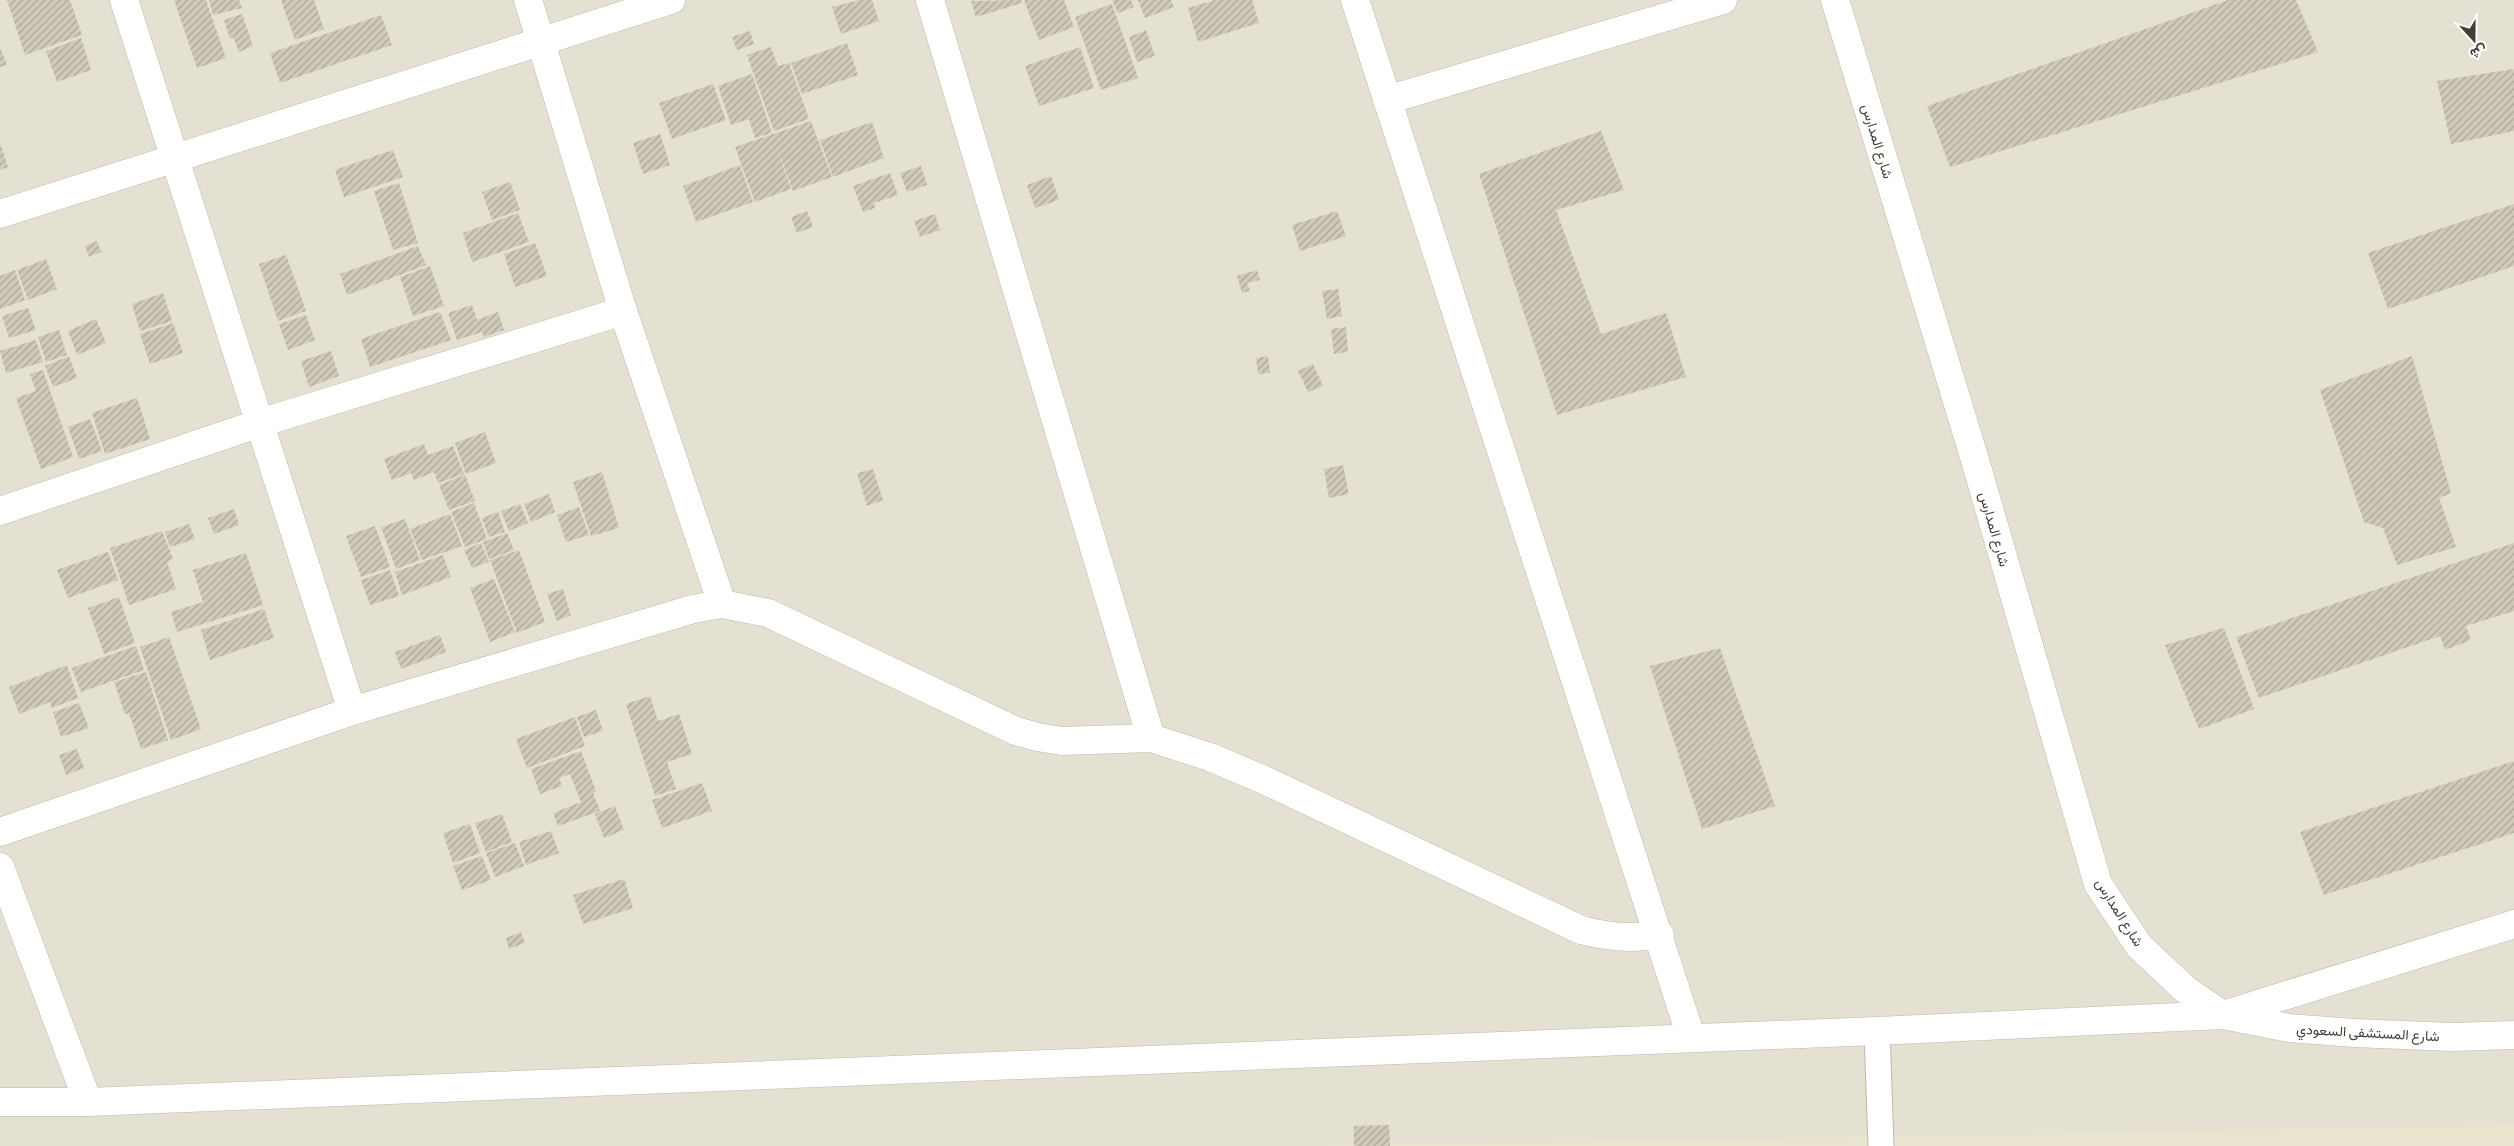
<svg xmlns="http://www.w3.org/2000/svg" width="2514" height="1146" font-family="Commissioner,Vazirmatn,sans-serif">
<defs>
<pattern id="building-hatch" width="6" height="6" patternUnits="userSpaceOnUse" patternTransform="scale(1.25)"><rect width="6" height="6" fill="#d1caba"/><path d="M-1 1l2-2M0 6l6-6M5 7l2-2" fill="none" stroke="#aba598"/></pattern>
</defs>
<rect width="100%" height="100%" fill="#f0eee4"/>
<!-- residential -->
<rect fill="#e4e0d2" x="0" y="0" width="2514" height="1146"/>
<!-- education -->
<polygon fill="#e9e4ce" points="2514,1125 2514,1146 1309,1146 1930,1136"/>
<!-- building -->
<g fill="url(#building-hatch)">
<polygon points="7,0 70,0 82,35 25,55"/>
<polygon points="174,0 206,0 226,58 197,68"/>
<polygon points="209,0 239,0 242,8 213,15"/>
<polygon points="281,0 314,0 324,29 295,40"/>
<polygon points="860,0 872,0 879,21 841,34 832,7"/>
<polygon points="1022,0 1022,3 976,17 971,1"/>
<polygon points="1024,0 1064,0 1074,27 1039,40"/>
<polygon points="1112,0 1131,0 1134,7 1118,13"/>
<polygon points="1138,0 1171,0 1174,7 1145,18"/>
<polygon points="1215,0 1252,0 1259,23 1198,42 1188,8"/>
<polygon points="2228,0 2296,0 2318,52 1950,167 1927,106"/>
<polygon points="1112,4 1138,78 1101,90 1075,17"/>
<polygon points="242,14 253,46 239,52 233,37 230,39 224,20"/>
<polygon points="381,15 392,45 280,83 270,53"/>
<polygon points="1146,30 1155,56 1137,62 1129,37"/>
<polygon points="750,31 754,44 737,50 732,37"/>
<polygon points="81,38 91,70 57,82 46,51"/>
<polygon points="847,43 858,75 802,94 791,63"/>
<polygon points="771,47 778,66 789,63 809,119 774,131 747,55"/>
<polygon points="1080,47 1094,88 1039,106 1025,66"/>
<polygon points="0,48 7,65 0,67"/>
<polygon points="2514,69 2514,131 2451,144 2437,81"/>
<polygon points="752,74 772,133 755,138 749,119 731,125 718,86"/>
<polygon points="713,84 726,120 672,139 659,103"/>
<polygon points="811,121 832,177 793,191 773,137 791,189 755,202 735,147"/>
<polygon points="872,122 884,158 833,177 820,140"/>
<polygon points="1601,131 1624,190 1556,210 1601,334 1666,313 1686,377 1557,415 1479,174"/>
<polygon points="660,134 670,165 643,174 633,143"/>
<polygon points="0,143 8,167 0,170"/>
<polygon points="393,150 403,177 344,197 335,170"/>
<polygon points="740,165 753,202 696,222 683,186"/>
<polygon points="921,166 927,185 907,192 900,173"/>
<polygon points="890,173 898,195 874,203 875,208 863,212 853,186"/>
<polygon points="1051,176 1059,200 1035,208 1027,185"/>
<polygon points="510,182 520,210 492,220 482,192"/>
<polygon points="399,183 418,243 393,250 374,191"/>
<polygon points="2514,204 2514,266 2388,309 2368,253"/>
<polygon points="807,211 813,227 797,233 791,217"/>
<polygon points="1337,211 1346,236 1300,251 1292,225"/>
<polygon points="518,213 529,242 472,262 463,233"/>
<polygon points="935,214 940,230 920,237 914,221"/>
<polygon points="97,241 101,252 89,257 85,246"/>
<polygon points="535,243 547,276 515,287 504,254"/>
<polygon points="418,246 426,265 347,295 340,274"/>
<polygon points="286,255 306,311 278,321 259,264"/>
<polygon points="46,259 57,289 28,300 17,270"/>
<polygon points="430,266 444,306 413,316 400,277"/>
<polygon points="15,270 25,300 0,309 0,276"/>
<polygon points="1257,270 1260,280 1247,283 1250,291 1242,293 1237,276"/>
<polygon points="1338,289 1342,316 1327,319 1322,291"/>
<polygon points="163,293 172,321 140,331 132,304"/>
<polygon points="472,305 477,320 498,312 504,330 484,337 482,332 457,340 448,313"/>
<polygon points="28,308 36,330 9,338 2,316"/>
<polygon points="440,312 451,340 370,367 361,339"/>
<polygon points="306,315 315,340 288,350 279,324"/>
<polygon points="96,319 106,343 77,355 68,331"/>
<polygon points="173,323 183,353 150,364 140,334"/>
<polygon points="1346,327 1348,352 1334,354 1331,329"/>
<polygon points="59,330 67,355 46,362 38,337"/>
<polygon points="36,340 43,362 6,373 0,351"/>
<polygon points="331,351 339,376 309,387 301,361"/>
<polygon points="69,356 77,378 53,387 45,366"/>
<polygon points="1268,356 1270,373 1258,374 1256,358"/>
<polygon points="2412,356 2451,493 2439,498 2456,547 2397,565 2383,528 2364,522 2320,390"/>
<polygon points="1313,364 1323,386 1308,392 1298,371"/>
<polygon points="43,370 73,457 41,469 16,398 36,391 30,374"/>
<polygon points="137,398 150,439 105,454 92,413"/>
<polygon points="90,419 102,451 79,459 68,427"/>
<polygon points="485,432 496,463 466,474 455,443"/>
<polygon points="424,444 428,455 453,446 464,474 438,483 434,472 414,480 411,473 392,480 384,459"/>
<polygon points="1343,465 1349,494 1329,498 1324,469"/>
<polygon points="873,469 883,500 867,506 857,473"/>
<polygon points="602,472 619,528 591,536 573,482"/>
<polygon points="465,475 475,501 449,510 439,485"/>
<polygon points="549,494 555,512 531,522 524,504"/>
<polygon points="474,503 487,539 465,547 451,512"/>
<polygon points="520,504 528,523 509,531 501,511"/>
<polygon points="579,507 589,535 566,542 557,515"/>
<polygon points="234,509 239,525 214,534 208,518"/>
<polygon points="498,512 505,532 489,537 482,518"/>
<polygon points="450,514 462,546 422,560 410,529"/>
<polygon points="405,519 420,560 396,569 381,527"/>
<polygon points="189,524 195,539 170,547 165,532"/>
<polygon points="375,526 390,567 361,577 346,536"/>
<polygon points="162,531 173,559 167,562 176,589 129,605 110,548"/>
<polygon points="507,533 514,550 489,559 483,542"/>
<polygon points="481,543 489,562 472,568 464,550"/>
<polygon points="2514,543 2514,611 2466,626 2471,640 2445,650 2440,636 2259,698 2236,637"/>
<polygon points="519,550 545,622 517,633 490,560"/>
<polygon points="108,552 118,580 68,598 57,570"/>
<polygon points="246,553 263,605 177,632 171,612 203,602 193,570"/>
<polygon points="443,555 451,577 402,595 395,572"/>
<polygon points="390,570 399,596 370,605 361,580"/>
<polygon points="494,579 515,632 490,642 470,588"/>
<polygon points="563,589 571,615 557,621 547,594"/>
<polygon points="119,597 135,643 104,654 88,608"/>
<polygon points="264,609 274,638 210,660 201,630"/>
<polygon points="2224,628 2254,709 2199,729 2165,645"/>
<polygon points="440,635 446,652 401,669 395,652"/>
<polygon points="169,637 201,729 171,740 140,647"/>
<polygon points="136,646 144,670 81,692 72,668"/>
<polygon points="1720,648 1775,806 1702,829 1650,666"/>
<polygon points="67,665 78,698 52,708 50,702 19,714 9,687"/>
<polygon points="146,672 168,740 141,749 129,713 125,714 114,682"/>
<polygon points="650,696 658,721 679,714 692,754 667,762 676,789 655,796 626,704"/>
<polygon points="79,703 89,728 61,737 53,712"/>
<polygon points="596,710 603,731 584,737 577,717"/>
<polygon points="575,717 585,746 527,768 516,739"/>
<polygon points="77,749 84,768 66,775 59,755"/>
<polygon points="581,751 596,791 593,793 600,811 558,826 553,813 581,802 570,774 559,778 562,786 540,794 531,769"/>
<polygon points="2514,761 2514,833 2324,895 2300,832"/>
<polygon points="702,783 712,811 662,828 652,800"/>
<polygon points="615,806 624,830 604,838 595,814"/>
<polygon points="502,814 512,842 486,852 475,823"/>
<polygon points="470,824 480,853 453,863 443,833"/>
<polygon points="551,831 559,853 526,865 519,842"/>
<polygon points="515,843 524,866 495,877 486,853"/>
<polygon points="482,856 491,880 462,890 453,866"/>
<polygon points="624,879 633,908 583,924 573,895"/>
<polygon points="521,932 525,943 509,949 506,938"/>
<polygon points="1389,1125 1390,1146 1354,1146 1354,1126"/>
</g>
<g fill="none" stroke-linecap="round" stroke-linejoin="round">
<!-- service casing -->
<g stroke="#beb9aa" stroke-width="27">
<polyline id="service" points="1877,1031 1881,1146"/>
</g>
<!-- minor casing -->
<g stroke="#beb9aa" stroke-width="29">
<g id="minor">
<polyline points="124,0 352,711"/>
<polyline points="528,0 623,311 722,604"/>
<polyline points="930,0 1151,738"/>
<polyline points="1355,0 1691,1037"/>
<polyline points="1387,100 1723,0"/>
<polyline points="0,214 671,0"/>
<polyline points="0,511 260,423 623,311"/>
<path d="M 0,832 L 352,711 L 693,609 L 722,604 L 768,613 L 1016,731 L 1037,737 L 1062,741 L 1151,738 L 1210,757 L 1262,779 L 1581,930 C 1608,937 1631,939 1660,935"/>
<polyline points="0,867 88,1102"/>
<polyline points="0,1102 88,1102 1877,1031 2223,1015 2514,924"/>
</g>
</g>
<!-- tertiary casing -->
<g stroke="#beb9aa" stroke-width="29">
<polyline id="tertiary" points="1835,0 1975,460 2098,884 2139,946 2186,990 2223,1015 2289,1028 2354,1033 2452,1037 2514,1035"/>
</g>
<!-- service -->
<use href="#service" stroke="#fff" stroke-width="25"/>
<!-- minor -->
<use href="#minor" stroke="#fff" stroke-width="28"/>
<!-- tertiary -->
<use href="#tertiary" stroke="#fff" stroke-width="28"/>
</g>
<g text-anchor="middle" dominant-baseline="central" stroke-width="4.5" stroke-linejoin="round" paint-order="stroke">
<!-- street labels -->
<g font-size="14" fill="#423e34" stroke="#fff">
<text transform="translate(1878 141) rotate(73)">شارع المدارس</text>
<text transform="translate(1995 529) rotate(74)">شارع المدارس</text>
<text transform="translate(2120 912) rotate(58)">شارع المدارس</text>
<text transform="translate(2368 1032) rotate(3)">شارع المستشفى السعودي</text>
</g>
</g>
<!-- north arrow -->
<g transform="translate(2474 40) rotate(159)" stroke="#ffffff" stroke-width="4" paint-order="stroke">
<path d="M0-4L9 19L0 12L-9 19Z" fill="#423e34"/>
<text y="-8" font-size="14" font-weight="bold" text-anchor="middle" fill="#423e34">ش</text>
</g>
</svg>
